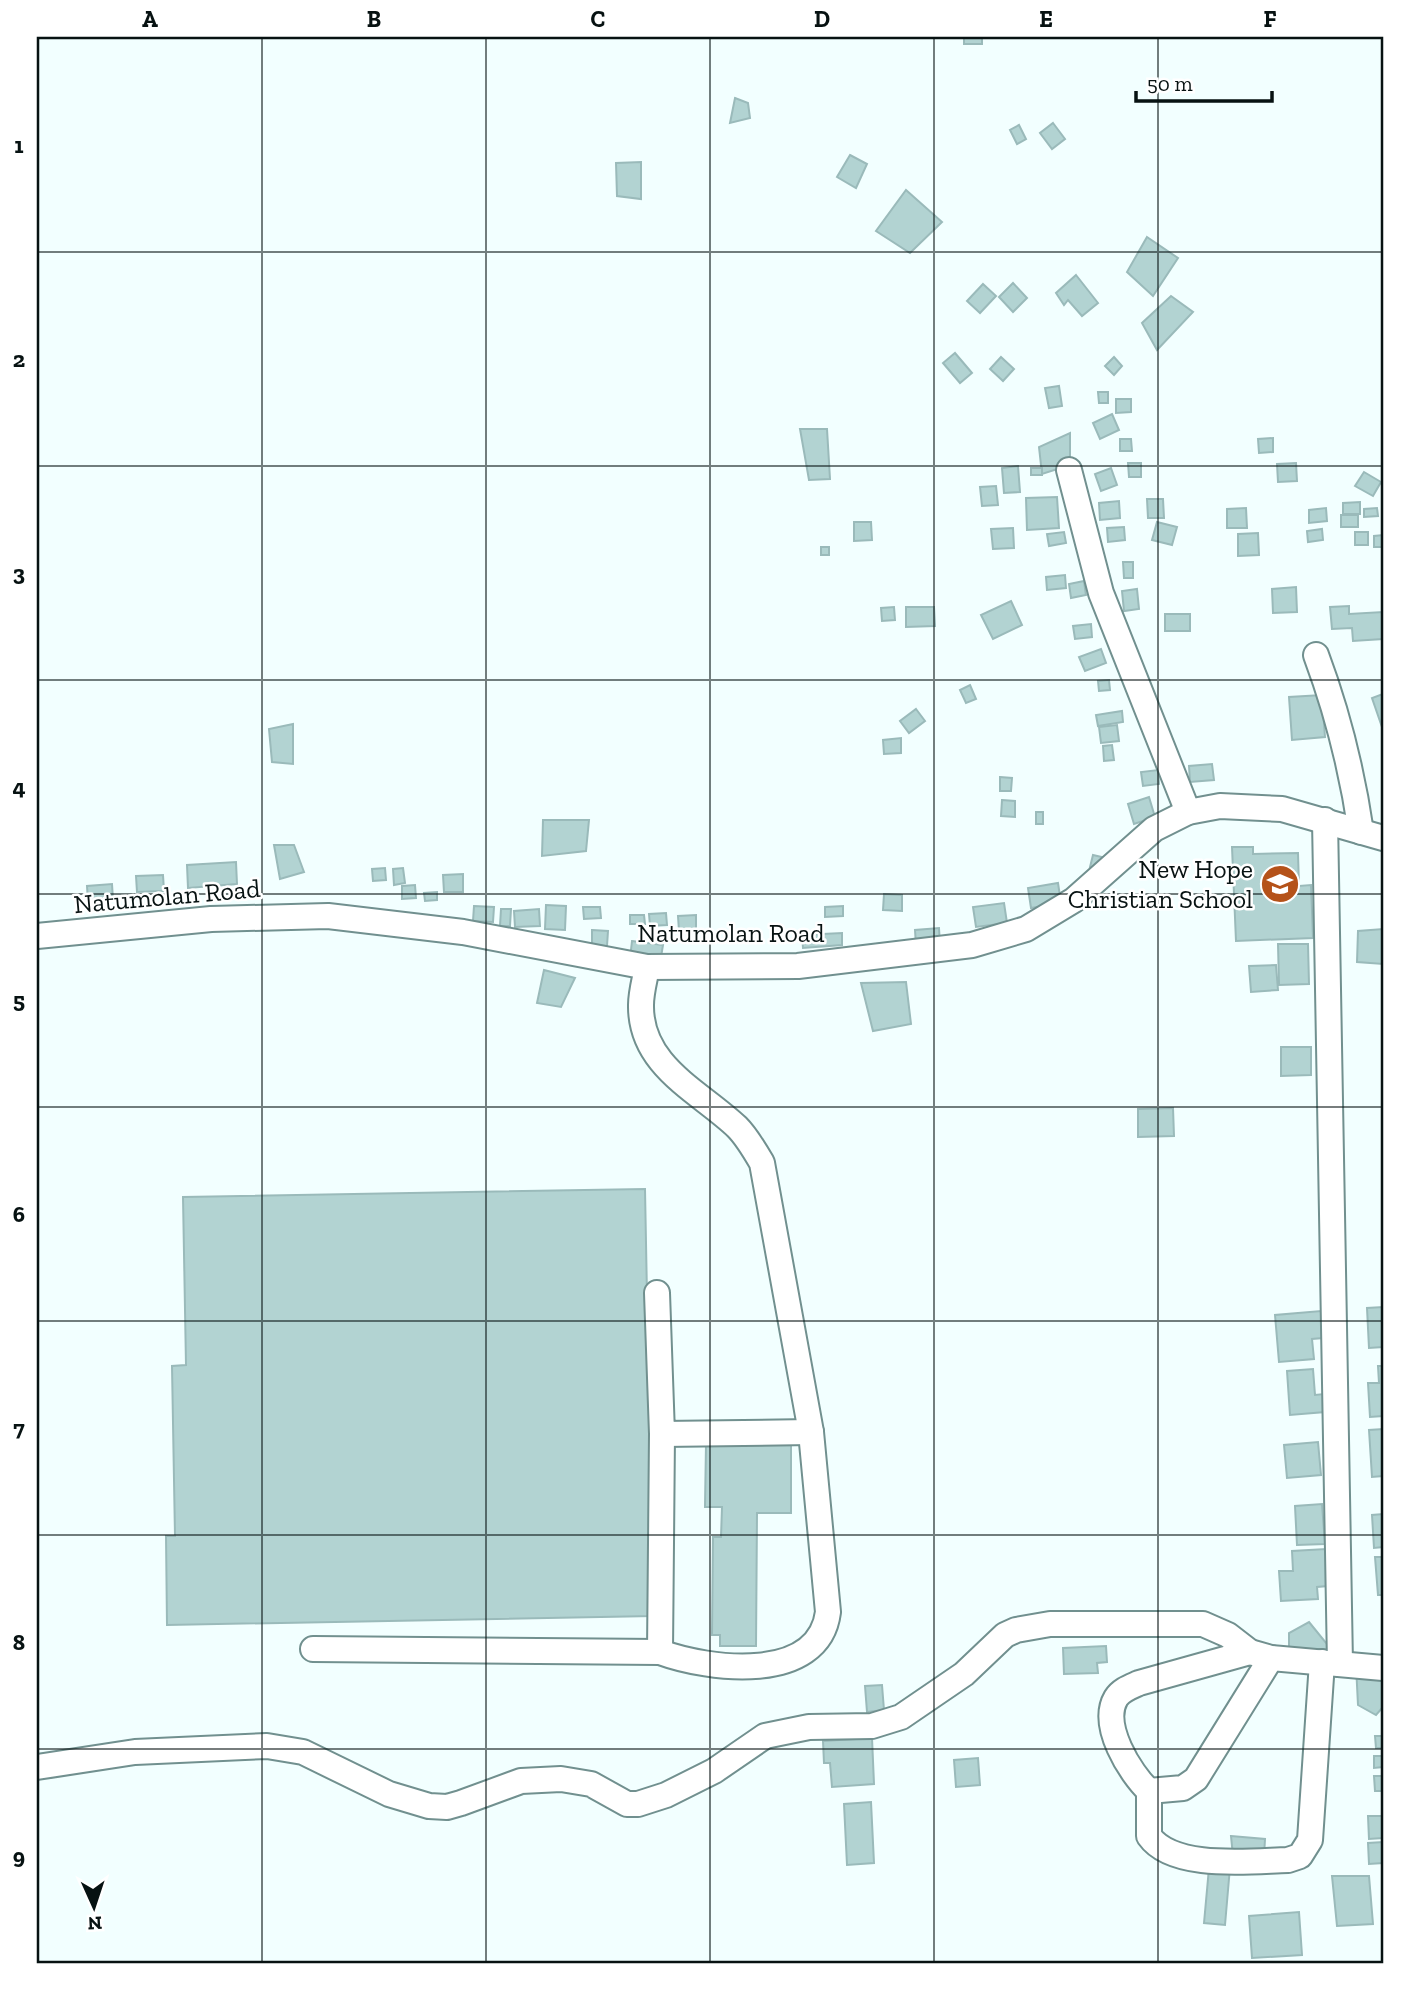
<svg xmlns="http://www.w3.org/2000/svg" width="1420" height="2001" font-family="'Zilla Slab',serif">
<rect width="100%" height="100%" fill="#f2ffff"/>
<!-- building -->
<g fill="#b2d3d2" stroke="#9ababa" stroke-width="2">
<rect x="964" y="37" width="18" height="7"/>
<polygon points="735,98 748,103 750,118 730,123"/>
<polygon points="1053,123 1065,139 1052,149 1040,133"/>
<polygon points="1019,125 1026,139 1017,144 1010,130"/>
<polygon points="850,155 867,164 856,188 837,177"/>
<polygon points="641,162 641,199 617,196 616,163"/>
<polygon points="906,190 942,222 910,253 876,231"/>
<polygon points="1147,237 1178,258 1153,296 1127,272"/>
<polygon points="1076,275 1098,303 1082,316 1068,300 1064,305 1056,293"/>
<polygon points="1013,283 1027,298 1013,312 999,297"/>
<polygon points="983,284 996,296 980,313 967,301"/>
<polygon points="1171,296 1193,312 1157,350 1142,323"/>
<polygon points="955,353 972,373 960,383 943,363"/>
<polygon points="1001,357 1014,369 1003,381 990,369"/>
<polygon points="1114,357 1122,366 1114,375 1105,366"/>
<polygon points="1059,386 1062,406 1049,408 1045,388"/>
<polygon points="1098,392 1108,392 1108,403 1099,403"/>
<polygon points="1116,399 1131,399 1131,412 1116,413"/>
<polygon points="1112,414 1119,430 1100,439 1093,423"/>
<polygon points="800,429 827,429 830,479 809,480"/>
<polygon points="1070,433 1070,465 1042,474 1039,447"/>
<polygon points="1273,438 1273,452 1259,453 1258,439"/>
<polygon points="1120,439 1131,439 1132,451 1120,451"/>
<polygon points="1128,463 1141,463 1141,477 1129,477"/>
<polygon points="1296,463 1297,481 1278,482 1277,464"/>
<polygon points="1018,466 1020,492 1004,493 1002,468"/>
<rect x="1031" y="468" width="11" height="7"/>
<polygon points="1111,468 1117,485 1101,491 1095,474"/>
<polygon points="1364,472 1381,482 1373,496 1355,486"/>
<polygon points="996,486 998,505 982,506 980,487"/>
<polygon points="1057,497 1059,528 1027,530 1026,498"/>
<polygon points="1147,499 1163,499 1164,518 1148,518"/>
<polygon points="1119,501 1120,518 1100,520 1099,503"/>
<polygon points="1360,502 1360,514 1343,514 1343,503"/>
<polygon points="1246,508 1247,528 1227,528 1227,509"/>
<polygon points="1326,508 1327,521 1309,523 1309,510"/>
<polygon points="1377,508 1378,516 1364,517 1364,509"/>
<rect x="1341" y="515" width="17" height="12"/>
<polygon points="854,522 871,522 872,540 854,541"/>
<polygon points="1157,522 1177,527 1172,545 1152,540"/>
<polygon points="1124,527 1125,540 1108,542 1107,528"/>
<polygon points="1013,528 1014,548 993,549 991,529"/>
<polygon points="1322,529 1323,540 1308,542 1307,531"/>
<polygon points="1064,532 1066,543 1049,546 1047,534"/>
<rect x="1355" y="532" width="13" height="13"/>
<polygon points="1258,533 1259,555 1238,556 1238,534"/>
<polygon points="1383,535 1383,547 1374,547 1374,536"/>
<rect x="821" y="547" width="8" height="8"/>
<polygon points="1123,562 1133,562 1133,578 1124,578"/>
<polygon points="1065,575 1066,588 1047,590 1046,577"/>
<polygon points="1084,581 1086,595 1071,598 1069,584"/>
<polygon points="1296,587 1297,612 1273,613 1272,589"/>
<polygon points="1137,589 1139,609 1124,611 1122,591"/>
<polygon points="1011,601 1022,625 993,639 981,615"/>
<polygon points="1349,606 1349,614 1383,612 1383,639 1353,641 1352,628 1332,629 1330,607"/>
<polygon points="894,607 895,620 882,621 881,608"/>
<polygon points="906,607 934,607 935,626 906,627"/>
<rect x="1165" y="614" width="25" height="17"/>
<polygon points="1091,624 1092,637 1075,639 1073,626"/>
<polygon points="1101,649 1106,663 1085,671 1079,657"/>
<polygon points="1109,680 1110,690 1099,691 1098,681"/>
<polygon points="970,685 976,699 966,703 960,690"/>
<polygon points="1383,694 1383,730 1372,698"/>
<polygon points="1322,695 1325,737 1292,740 1289,697"/>
<polygon points="916,709 925,721 909,733 900,721"/>
<polygon points="1122,711 1123,722 1098,726 1096,715"/>
<polygon points="293,724 293,764 272,762 269,729"/>
<polygon points="1117,725 1119,741 1101,743 1099,727"/>
<polygon points="901,738 901,753 884,754 883,740"/>
<polygon points="1112,745 1114,760 1104,761 1103,746"/>
<polygon points="1212,764 1214,780 1190,782 1189,766"/>
<polygon points="1158,770 1159,784 1143,786 1141,772"/>
<polygon points="1000,777 1012,778 1011,791 1000,791"/>
<polygon points="1149,797 1155,817 1134,824 1128,804"/>
<polygon points="1002,800 1015,801 1015,817 1001,816"/>
<rect x="1036" y="812" width="7" height="12"/>
<polygon points="543,820 589,820 586,851 542,856"/>
<polygon points="274,845 294,845 304,872 280,879"/>
<polygon points="1232,847 1253,847 1253,854 1298,853 1299,886 1311,885 1313,938 1236,941"/>
<polygon points="1093,855 1106,858 1103,870 1090,867"/>
<polygon points="236,862 237,884 188,888 187,865"/>
<polygon points="385,868 386,880 373,881 372,869"/>
<polygon points="403,868 405,883 394,885 393,869"/>
<polygon points="463,874 463,892 444,892 443,875"/>
<polygon points="163,875 164,891 137,892 136,876"/>
<polygon points="1058,883 1061,903 1031,908 1028,888"/>
<polygon points="112,884 113,900 88,902 87,886"/>
<polygon points="415,885 416,898 402,899 402,886"/>
<polygon points="437,892 437,900 425,901 424,893"/>
<polygon points="884,894 902,895 902,911 883,910"/>
<polygon points="1004,903 1007,923 976,927 973,907"/>
<polygon points="546,905 566,906 565,930 545,929"/>
<polygon points="474,906 494,907 493,922 473,921"/>
<polygon points="843,906 843,916 825,917 825,907"/>
<polygon points="583,907 600,907 601,918 584,919"/>
<polygon points="501,909 511,909 510,926 500,926"/>
<polygon points="539,909 540,926 515,927 514,911"/>
<polygon points="666,913 667,925 650,926 649,914"/>
<polygon points="630,915 644,915 645,924 630,924"/>
<polygon points="696,915 696,930 679,931 678,916"/>
<polygon points="939,928 940,945 916,946 915,930"/>
<polygon points="1383,929 1383,964 1357,962 1358,931"/>
<polygon points="592,930 608,931 607,946 592,946"/>
<polygon points="842,933 842,945 803,948 802,935"/>
<polygon points="632,941 663,945 660,963 630,959"/>
<polygon points="1278,944 1308,944 1309,984 1279,985"/>
<polygon points="1276,965 1278,990 1251,992 1249,966"/>
<polygon points="544,970 575,978 561,1007 537,1003"/>
<polygon points="906,982 911,1024 873,1031 861,983"/>
<polygon points="1281,1047 1311,1047 1311,1075 1281,1076"/>
<polygon points="1173,1108 1174,1136 1138,1137 1138,1109"/>
<polygon points="645,1189 653,1616 167,1625 166,1536 175,1536 172,1366 186,1365 183,1197"/>
<polygon points="1383,1307 1383,1347 1369,1348 1367,1308"/>
<polygon points="1321,1311 1323,1338 1312,1339 1314,1359 1279,1362 1275,1315"/>
<polygon points="1378,1366 1383,1366 1383,1416 1370,1417 1368,1383 1379,1383"/>
<polygon points="1313,1369 1315,1395 1324,1394 1325,1412 1290,1415 1287,1371"/>
<polygon points="1383,1429 1383,1476 1372,1477 1369,1430"/>
<polygon points="1318,1442 1321,1475 1287,1478 1284,1445"/>
<polygon points="706,1444 791,1445 791,1513 757,1513 756,1646 720,1646 720,1635 712,1635 713,1537 721,1537 722,1507 705,1507"/>
<polygon points="1322,1504 1325,1544 1297,1545 1295,1506"/>
<polygon points="1383,1514 1383,1547 1374,1548 1372,1515"/>
<polygon points="1326,1549 1328,1586 1317,1587 1318,1599 1281,1601 1279,1571 1293,1571 1292,1551"/>
<polygon points="1375,1557 1383,1557 1383,1595 1378,1595"/>
<polygon points="1309,1622 1327,1644 1327,1655 1289,1650 1289,1633"/>
<polygon points="1106,1646 1107,1662 1097,1663 1098,1673 1064,1674 1063,1648"/>
<polygon points="1356,1665 1383,1668 1383,1707 1376,1715 1358,1705"/>
<polygon points="882,1685 884,1710 867,1712 865,1686"/>
<polygon points="1375,1736 1383,1736 1383,1748 1376,1748"/>
<polygon points="872,1738 874,1784 832,1787 830,1763 824,1763 823,1741"/>
<polygon points="1374,1756 1383,1756 1383,1767 1374,1768"/>
<polygon points="978,1758 980,1785 956,1787 954,1760"/>
<polygon points="1374,1776 1383,1776 1383,1791 1375,1791"/>
<polygon points="871,1802 874,1863 847,1865 844,1804"/>
<polygon points="1368,1816 1383,1816 1383,1838 1369,1839"/>
<polygon points="1231,1836 1265,1839 1264,1857 1233,1856"/>
<polygon points="1383,1842 1383,1863 1369,1864 1368,1843"/>
<polygon points="1230,1867 1225,1925 1204,1923 1209,1868"/>
<polygon points="1332,1876 1369,1876 1373,1924 1337,1926"/>
<polygon points="1299,1912 1302,1955 1252,1958 1249,1916"/>
</g>
<g fill="none" stroke-linecap="round" stroke-linejoin="round">
<!-- minor casing -->
<g stroke="#71908f" stroke-width="28">
<g id="minor">
<polyline points="1069,470 1101,593 1188,812"/>
<path d="M 1316,655 C 1338,714 1352,770 1361,832"/>
<polyline points="1325,820 1340,1664"/>
<polyline points="37,936 211,919 328,916 463,932 647,967 798,966 972,945 1026,929 1074,900 1154,829 1188,812 1220,806 1282,809 1383,838"/>
<polyline points="657,1293 662,1434 811,1432"/>
<path d="M 313,1649 L 660,1652 C 709,1670 819,1684 828,1612 L 811,1432 L 762,1163 C 755,1151 747,1137 737,1127 C 699,1091 640,1066 641,1005 C 641,992 645,979 647,967"/>
<polyline points="660,1652 662,1434"/>
<path d="M 1250,1652 L 1139,1683 C 1130,1687 1121,1690 1116,1698 C 1100,1725 1130,1773 1149,1791 L 1183,1788 L 1196,1779 L 1271,1658"/>
<polyline points="37,1767 135,1752 267,1746 303,1752 389,1794 429,1806 447,1807 461,1803 521,1781 561,1779 591,1784 627,1804 638,1804 666,1795 714,1771 765,1736 809,1727 872,1726 901,1717 964,1674 1005,1635 1016,1630 1050,1624 1203,1624 1228,1635 1250,1652 1271,1658 1383,1668"/>
<path d="M 1149,1791 L 1149,1836 C 1173,1870 1249,1861 1288,1860 L 1300,1856 L 1310,1840 L 1322,1662"/>
</g>
</g>
<!-- minor -->
<use href="#minor" stroke="#fff" stroke-width="24"/>
</g>
<!-- grid -->
<path fill="none" stroke="#071212" stroke-width="2" stroke-opacity="0.55" d="M 262,37 L 262,1964M 486,37 L 486,1964M 710,37 L 710,1964M 934,37 L 934,1964M 1158,37 L 1158,1964M 37,252 L 1383,252M 37,466 L 1383,466M 37,680 L 1383,680M 37,894 L 1383,894M 37,1107 L 1383,1107M 37,1321 L 1383,1321M 37,1535 L 1383,1535M 37,1749 L 1383,1749"/>
<!-- icons -->
<defs>
<g id="school-disc" transform="scale(2.0125)"><circle r="9.5" fill="#b55219" stroke="#fff"/><path d="M0-5L7-2L0 1L-7-2ZM-4 1L0 2.5L4 1V4Q0 6-4 4Z" fill="#fff"/></g>
</defs>
<g fill-rule="evenodd">
<use href="#school-disc" x="1280" y="884"/>
</g>
<g text-anchor="middle" dominant-baseline="central" stroke-width="5" stroke-linejoin="round" paint-order="stroke">
<!-- poi labels -->
<g font-size="26" fill="#071212" stroke="#fff" text-anchor="end">
<text x="1253" y="869">New Hope<tspan x="1253" dy="30">Christian School</tspan></text>
</g>
<!-- street labels -->
<g font-size="26" fill="#071212" stroke="#fff">
<text transform="translate(167 896) rotate(-5)">Natumolan Road</text>
<text x="731" y="933">Natumolan Road</text>
</g>
</g>
<!-- border -->
<rect width="1420" height="2001" fill="none" stroke="#ffffff" stroke-width="77"/>
<!-- north arrow -->
<g transform="translate(94 1907) rotate(177)" stroke="#ffffff" stroke-width="5" paint-order="stroke">
<path d="M0-5L12 26L0 18L-12 26Z" fill="#071212"/>
<text y="-10" font-size="19" font-weight="bold" text-anchor="middle" fill="#071212">N</text>
</g>
<!-- scale -->
<path d="M1136 91v10h136v-10" fill="none" stroke="#071212" stroke-width="3.5"/>
<text x="1147" y="91" font-size="21" fill="#071212" stroke="#ffffff" stroke-width="5" paint-order="stroke">50 m</text>
<rect x="38" y="38" width="1344" height="1924" fill="none" stroke="#071212" stroke-width="2.5"/>
<g font-size="23" text-anchor="middle" font-weight="bold" fill="#071212">
<text x="150" y="27">A</text>
<text x="374" y="27">B</text>
<text x="598" y="27">C</text>
<text x="822" y="27">D</text>
<text x="1046" y="27">E</text>
<text x="1270" y="27">F</text>
<text x="19" y="153">1</text>
<text x="19" y="367">2</text>
<text x="19" y="581">3</text>
<text x="19" y="795">4</text>
<text x="19" y="1008">5</text>
<text x="19" y="1222">6</text>
<text x="19" y="1436">7</text>
<text x="19" y="1650">8</text>
<text x="19" y="1864">9</text>
</g>
</svg>
